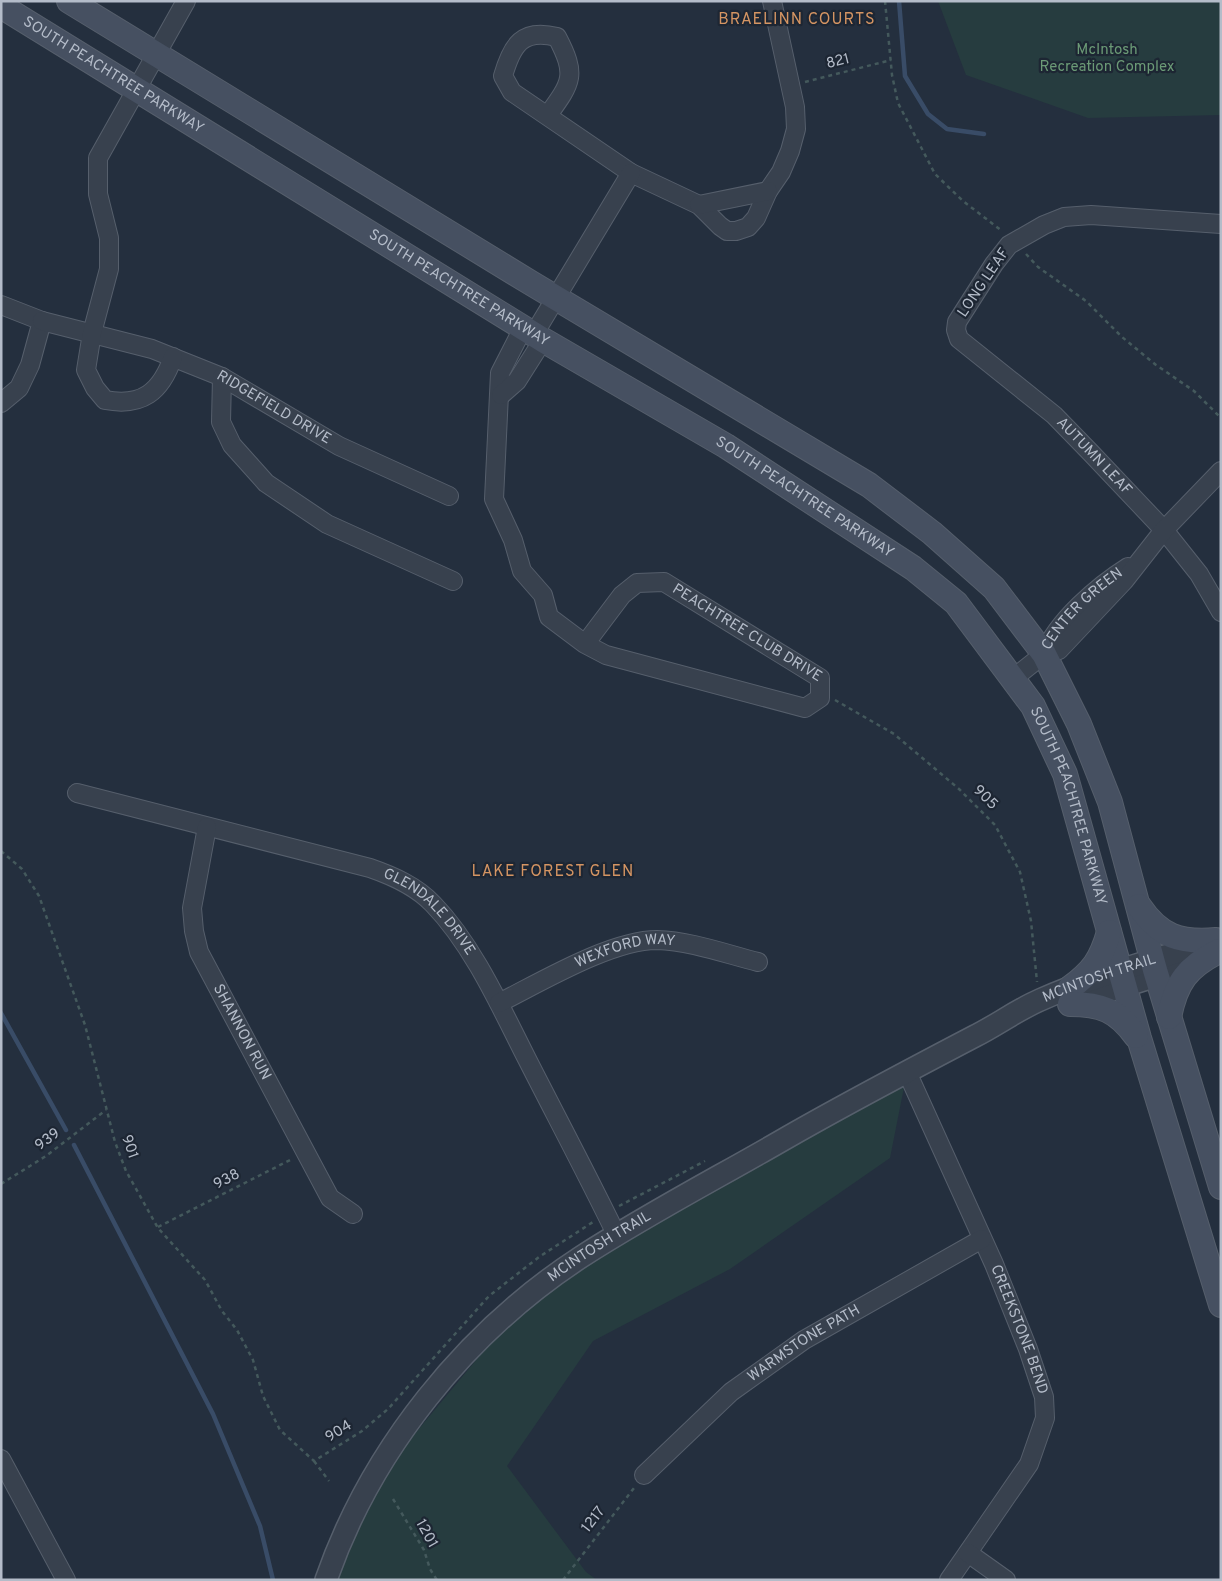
<svg xmlns="http://www.w3.org/2000/svg" width="1222" height="1581" font-family="Overpass,sans-serif">
<rect width="100%" height="100%" fill="#242f3e"/>
<!-- green -->
<g fill="#263c3f">
<polygon points="938,1 1221,1 1221,115 1088,118 966,75"/>
<polygon points="907,1072 890,1158 730,1269 593,1341 507,1466 586,1572 597,1580 336,1580 364,1495 531,1294"/>
</g>
<g fill="none" stroke-linecap="round" stroke-linejoin="round">
<!-- stream -->
<g stroke="#394c67" stroke-width="4.5">
<polyline points="899,1 905,76 928,114 947,129 984,134"/>
<polyline points="1,1013 66,1130"/>
<polyline points="74,1145 213,1414 260,1526 273,1580"/>
</g>
<!-- minor casing -->
<g stroke="#565f6c" stroke-width="20">
<g id="minor">
<path d="M 548,115 C 572,82 577,75 557,37 C 522,28 512,45 503,76 L 512,92 L 631,173 L 699,205 L 720,226 L 727,231 L 736,231 L 748,227 L 756,218 L 768,191 L 781,172 L 790,151 L 796,129 L 795,107 L 772,1"/>
<polyline points="699,205 768,191"/>
<path id="s1" d="M 1221,224 L 1091,215 L 1064,217 L 1044,225 L 1009,245 L 994,264 L 957,322 L 956,330 L 959,339 L 1054,415 L 1091,453 L 1164,530 L 1199,574 L 1221,612"/>
<polyline points="1,305 42,321 30,365 19,388 1,403"/>
<path id="s2" d="M 42,321 L 152,349 L 222,377 L 339,446 L 449,496"/>
<path id="s3" d="M 523,328 L 500,373 L 494,499 L 513,540 L 522,571 L 543,595 L 549,617 L 585,644 L 622,595 L 637,583 L 664,582 L 820,678 L 820,698 L 805,708 L 606,655 L 585,644"/>
<polyline points="534,334 631,173"/>
<path d="M 173,357 C 161,392 142,407 105,400 L 95,388 L 86,370 L 92,333 L 109,269 L 109,238 L 98,194 L 98,158 L 186,1"/>
<polyline points="222,377 221,422 232,445 266,483 327,524 453,581"/>
<polyline points="501,395 517,381 543,340"/>
<path id="s4" d="M 1044,654 C 1057,621 1098,586 1128,567"/>
<polyline points="1014,678 1044,654 1059,650 1124,581 1164,530 1221,471"/>
<path id="s5" d="M 77,793 L 370,868 C 393,876 416,886 433,904 C 473,945 501,1008 527,1059 C 557,1118 588,1176 617,1236"/>
<path id="s6" d="M 207,827 L 192,908 L 194,931 L 199,952 L 330,1198 L 353,1214"/>
<path id="s7" d="M 499,1003 C 541,982 611,940 657,940 C 691,941 726,954 758,962"/>
<path id="s8" d="M 907,1072 L 994,1264 L 1028,1349 L 1044,1397 L 1045,1418 L 1029,1464 L 949,1580"/>
<polyline points="1,1459 66,1580"/>
<path id="s9" d="M 644,1475 L 731,1392 L 804,1340 L 982,1239"/>
<polyline points="968,1553 1006,1580"/>
</g>
</g>
<!-- tertiary casing -->
<g stroke="#565f6c" stroke-width="24">
<g id="tertiary">
<polyline points="1071,1003 1156,976 1196,960"/>
<path id="s10" d="M 326,1580 C 371,1450 466,1332 581,1257 C 646,1215 715,1179 781,1141 C 845,1104 910,1070 975,1036 C 997,1025 1017,1010 1040,1000 C 1094,976 1154,960 1211,942"/>
</g>
</g>
<!-- secondary casing -->
<g stroke="#565f6c" stroke-width="26">
<g id="secondary">
<polyline points="69,1 531,283 869,485 932,533 994,588 1044,654 1079,724 1110,802 1155,970 1221,1187"/>
<path id="s11" d="M 1,6 L 543,340 L 726,446 L 913,568 L 956,603 L 1033,706 L 1065,774 L 1139,1038 L 1221,1305"/>
<path d="M 1139,906 C 1160,937 1180,943 1216,940"/>
<path d="M 1070,988 C 1093,971 1101,960 1109,932"/>
<path d="M 1070,1004 C 1101,1004 1117,1010 1136,1036"/>
<path d="M 1169,1017 C 1176,982 1187,967 1219,951"/>
</g>
</g>
<!-- path -->
<g stroke="#44595c" stroke-width="2.5" stroke-dasharray="4 4" stroke-linecap="butt">
<polyline points="885,1 892,75 898,103 935,174 963,201 1002,231"/>
<polyline points="805,82 891,60"/>
<polyline points="1026,254 1038,267 1086,301 1122,337 1156,365 1194,391 1221,418"/>
<polyline points="835,700 894,734 959,789 995,825 1020,872 1031,921 1037,982"/>
<polyline points="1,851 22,869 39,896 85,1025 115,1142 126,1171 158,1228 205,1280 222,1311 237,1330 253,1360 263,1396 280,1430 314,1461 362,1431 388,1409 489,1296 539,1257 593,1222"/>
<polyline points="1,1184 46,1156 106,1110"/>
<polyline points="619,1206 705,1161"/>
<polyline points="158,1227 292,1159"/>
<polyline points="314,1461 329,1481"/>
<polyline points="393,1499 424,1550 430,1569 437,1580"/>
<polyline points="563,1580 634,1488"/>
</g>
<!-- minor -->
<use href="#minor" stroke="#38414e" stroke-width="18"/>
<!-- tertiary -->
<use href="#tertiary" stroke="#38414e" stroke-width="21"/>
<!-- secondary -->
<use href="#secondary" stroke="#465061" stroke-width="24"/>
</g>
<g text-anchor="middle" dominant-baseline="central" stroke-width="4.5" stroke-linejoin="round" paint-order="stroke">
<!-- park labels -->
<g font-size="15" fill="#6b9a76" stroke="#1d2633">
<text x="1107" y="50">McIntosh<tspan x="1107" dy="17">Recreation Complex</tspan></text>
</g>
<!-- street labels -->
<g font-size="15" fill="#b4bcc9" stroke="#1d2633">
<text transform="translate(838 62) rotate(-14)">821</text>
<text stroke="none"><textPath href="#s11" startOffset="132">SOUTH PEACHTREE PARKWAY</textPath></text>
<text transform="translate(984 283) rotate(-56)">LONG LEAF</text>
<text stroke="none"><textPath href="#s11" startOffset="538">SOUTH PEACHTREE PARKWAY</textPath></text>
<text stroke="none"><textPath href="#s2" startOffset="249">RIDGEFIELD DRIVE</textPath></text>
<text stroke="none"><textPath href="#s1" startOffset="509">AUTUMN LEAF</textPath></text>
<text stroke="none"><textPath href="#s11" startOffset="942">SOUTH PEACHTREE PARKWAY</textPath></text>
<text stroke="none"><textPath href="#s4" startOffset="60">CENTER GREEN</textPath></text>
<text stroke="none"><textPath href="#s3" startOffset="559">PEACHTREE CLUB DRIVE</textPath></text>
<text transform="translate(985 798) rotate(44)">905</text>
<text stroke="none"><textPath href="#s11" startOffset="1362">SOUTH PEACHTREE PARKWAY</textPath></text>
<text stroke="none"><textPath href="#s5" startOffset="378">GLENDALE DRIVE</textPath></text>
<text stroke="none"><textPath href="#s7" startOffset="138">WEXFORD WAY</textPath></text>
<text stroke="none"><textPath href="#s10" startOffset="1008">MCINTOSH TRAIL</textPath></text>
<text stroke="none"><textPath href="#s6" startOffset="218">SHANNON RUN</textPath></text>
<text transform="translate(48 1140) rotate(-36)">939</text>
<text transform="translate(129 1147) rotate(71)">901</text>
<text transform="translate(227 1180) rotate(-27)">938</text>
<text stroke="none"><textPath href="#s10" startOffset="440">MCINTOSH TRAIL</textPath></text>
<text stroke="none"><textPath href="#s8" startOffset="281">CREEKSTONE BEND</textPath></text>
<text stroke="none"><textPath href="#s9" startOffset="208">WARMSTONE PATH</textPath></text>
<text transform="translate(339 1432) rotate(-32)">904</text>
<text transform="translate(594 1520) rotate(-52)">1217</text>
<text transform="translate(426 1534) rotate(61)">1201</text>
</g>
<!-- neighbourhood labels -->
<g font-size="16" letter-spacing="1" fill="#d59563" stroke="#1d2633">
<text x="797" y="20">BRAELINN COURTS</text>
<text x="553" y="872">LAKE FOREST GLEN</text>
</g>
</g>
<!-- border -->
<rect width="1222" height="1581" fill="none" stroke="#b4bcc9" stroke-width="5"/>
</svg>
